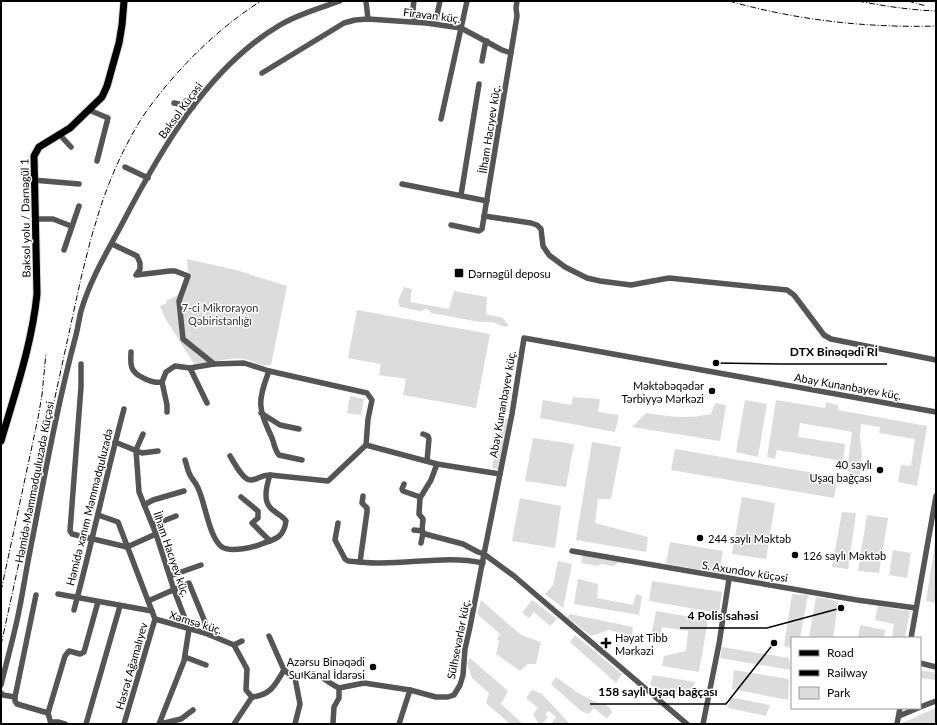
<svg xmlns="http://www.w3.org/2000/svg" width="937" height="725" font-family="Lato,sans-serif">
<rect width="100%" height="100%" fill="#fff"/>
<!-- green -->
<g fill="#dcdcdc">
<path d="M 187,259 L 236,270 L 287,286 L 271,365 C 261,367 254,361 244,359 C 228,357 212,363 196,367 L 165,318 L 160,306 L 167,303 L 166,301 L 178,295 L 188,272 Z"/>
<polygon points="404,287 412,289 410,302 449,309 454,291 487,297 486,314 503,318 509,326 505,327 492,322 480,322 431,313 429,310 426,309 420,311 400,307 398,301"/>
<polygon points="357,310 490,334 476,408 403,395 406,379 379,375 381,364 348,358"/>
<polygon points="350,396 364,399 361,415 347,413"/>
<polygon points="573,397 600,399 598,412 619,415 615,432 540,418 543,400 571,405"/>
<polygon points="745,400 767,404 758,457 736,452"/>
<polygon points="776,400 825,408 826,402 838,405 838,410 927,426 917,486 898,482 901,465 911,466 915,439 879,433 880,427 861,424 860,436 862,458 859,476 847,471 852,432 800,423 798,437 845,444 843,461 777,450 775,459 767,457"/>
<path d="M 715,403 L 726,405 L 720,441 L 632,427 L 646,413 C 669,417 689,419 711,414 Z"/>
<polygon points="502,418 509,419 500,470 492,468"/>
<polygon points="533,438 574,444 566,487 525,481"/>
<polygon points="592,442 621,447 611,499 598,499 595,523 648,537 646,552 576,540"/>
<polygon points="675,449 838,477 834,498 671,470"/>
<polygon points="742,497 775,503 766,559 732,554"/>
<polygon points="520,498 561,506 555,548 512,541"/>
<polygon points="842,512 856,513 848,569 832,567"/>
<polygon points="867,515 888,518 879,573 858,571"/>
<polygon points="936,537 936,603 926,601"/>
<polygon points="670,542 723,551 719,573 666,564"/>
<polygon points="893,550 911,553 907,578 889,575"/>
<polygon points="583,551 627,558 626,564 618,563 613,566 602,564 597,566 581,563"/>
<polygon points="558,561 572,564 563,608 545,594 553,585"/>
<polygon points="578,579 598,584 597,598 633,605 636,594 642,596 639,615 574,604"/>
<polygon points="652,581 722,592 719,613 649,601"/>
<polygon points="792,594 808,595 800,638 792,638 792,648 784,646"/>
<polygon points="816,597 838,601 833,638 809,638"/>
<polygon points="481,600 521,635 541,642 536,664 528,664 520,671 496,654 499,641 497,639 500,634 477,614"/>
<polygon points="532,600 557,619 550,626 534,612 529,618 522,613"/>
<polygon points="878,606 910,611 905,638 892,638 894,624 875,620"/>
<polygon points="656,611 708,620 699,672 662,666 664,656 686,651 688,631 662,627 660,639 651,637"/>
<polygon points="570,614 633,627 632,636 609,630 591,636 567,617"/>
<polygon points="860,625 885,630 884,638 858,638"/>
<polygon points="575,635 622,674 616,683 570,642"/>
<polygon points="722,647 789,658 791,670 720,658"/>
<polygon points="470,658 508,691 501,704 523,724 510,724 486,703 489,693 472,678 467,663"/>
<polygon points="734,670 789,679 788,700 732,689"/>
<polygon points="920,670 936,673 936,680 920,678"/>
<polygon points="653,675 695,682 689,695 684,690 678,696 673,692 667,699 650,684"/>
<polygon points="556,677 578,693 602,705 605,704 610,708 612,712 607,719 594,708 589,714 581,711 551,684"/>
<polygon points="532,690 542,694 570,724 551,724 556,717 549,711 545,714 548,717 542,724 539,724 533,714 538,708 526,698"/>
<polygon points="730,697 770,705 766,716 728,708"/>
<polygon points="936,708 936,724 902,724 902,723"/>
</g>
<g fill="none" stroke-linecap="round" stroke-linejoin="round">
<!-- major casing -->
<g stroke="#dbdbdb" stroke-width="9">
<path id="major" d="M 1,441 C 15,393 32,344 37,294 L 34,156 L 39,147 L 70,128 L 102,97 L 107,86 L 119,43 L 122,25 L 124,1"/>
</g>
<!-- minor -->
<g stroke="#555" stroke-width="5.5">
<polyline points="366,1 368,19"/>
<polyline points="414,1 413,8 415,22"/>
<polyline points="435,24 440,1"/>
<polyline points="482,61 485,45 487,41"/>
<polyline points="262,73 344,23 355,20 368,19 426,23 461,28 502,50 511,53"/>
<polyline points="174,103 193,107"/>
<polyline points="89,110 108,118 97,161"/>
<polyline points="441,119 467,1"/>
<polyline points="60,135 71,147"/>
<polyline points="125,167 148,178"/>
<polyline points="33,180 79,184"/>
<polyline points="402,184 487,201"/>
<polyline points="461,195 479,84"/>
<polyline points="484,216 531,223 537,225 541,229 543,246 549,255 565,267 587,278 600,281 631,285 669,278 787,290 794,295 824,335 831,339 936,360"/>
<polyline points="35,219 53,219 71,226"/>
<polyline points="451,225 479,231 482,229 517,16 516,8 517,1"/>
<polyline points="112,244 137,256 140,263 140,269 136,275 170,271 175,271 188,276 179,301 183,339 214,364"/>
<polyline points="64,250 79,206"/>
<path d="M 131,352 C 131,356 130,363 132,368 C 135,376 153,384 162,382"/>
<polyline points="81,364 81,387 70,531 72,534 127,547 156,534"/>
<polyline points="190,368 207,403"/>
<path d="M 269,371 C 257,403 258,407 272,438 C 274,443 275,451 279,455 L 302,460"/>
<polyline points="162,382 166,372 175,366 190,368 214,364 244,363 269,371 367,393 372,400 368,419 366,445"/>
<polyline points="162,382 167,405 167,412"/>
<polyline points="261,413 280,425 299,429"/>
<polyline points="143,434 136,450 139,492 156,534 174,590 189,629 184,661 159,724"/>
<polyline points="423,434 428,436 429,439 427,461"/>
<polyline points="115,442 142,453 158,451"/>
<path d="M 230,456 C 234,462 243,481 251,480 C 257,480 260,475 270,475"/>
<path d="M 185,460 C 187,465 187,470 190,475 C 192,479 196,483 198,488 C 205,502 209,538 222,547 C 231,553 255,547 264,543 C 277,539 284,536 286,521 C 282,515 274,513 269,506 C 263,498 267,484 270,475 L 328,481 L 366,445 L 437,464 L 500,474"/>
<polyline points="404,484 402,489 403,491 420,497"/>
<polyline points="241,497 258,511 258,518 252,523 270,541"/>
<polyline points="144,505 153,500 184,491"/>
<polyline points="98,515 118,522 155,619 124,724"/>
<path d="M 338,523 L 335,540 L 345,559 L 348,561 C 358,562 367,563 376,563 C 412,564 448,555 483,563"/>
<polyline points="153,525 176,516"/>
<polyline points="414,530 422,531"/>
<polyline points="421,543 423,533"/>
<polyline points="572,551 857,600 916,608"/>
<polyline points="360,562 367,512 367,508 362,503 363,496"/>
<polyline points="170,576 201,565"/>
<polyline points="58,594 152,611"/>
<polyline points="36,595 15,697 15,701 17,704 48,713"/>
<polyline points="148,601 189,583 205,622 205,633"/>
<path d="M 74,610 C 92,543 106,476 124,409"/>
<path d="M 155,619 L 205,633 L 234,645 L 247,669 L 246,690 L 252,697 C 271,695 275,685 284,670 L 295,678 C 318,667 320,679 339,688 L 364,683 L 410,690"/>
<polyline points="269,636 284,670"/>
<polyline points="911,638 936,496"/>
<polyline points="234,645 242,641"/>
<polyline points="185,657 206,665"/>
<polyline points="920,663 936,667"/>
<path d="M 1,685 C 7,660 14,636 19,611 C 23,591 26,571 30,551 C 44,479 57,406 76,335 C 78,327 79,319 81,311 C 90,280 107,252 122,224 C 160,151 207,68 280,25 C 298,14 320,8 340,1"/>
<polyline points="1,693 3,695 15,697"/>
<polyline points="920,707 936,701"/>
<polyline points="899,716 918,708"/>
<polyline points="51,722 58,722 65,724"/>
<polyline points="333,723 334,707 339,698 339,688"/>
<polyline points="51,724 48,713 65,656 69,651 80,654 84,652 98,602"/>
<polyline points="86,724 120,606"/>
<polyline points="160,724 181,719 193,710"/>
<polyline points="234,724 252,697"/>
<polyline points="295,724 300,704 295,678"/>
<polyline points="399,724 410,690 436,697 448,697 454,695 460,685 463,675 465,649 470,627 484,554 478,552 463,544 425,534 422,531 423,519 419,514 420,498 431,480 437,464"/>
<polyline points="687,724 514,576 484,554 512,414 524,338 936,412"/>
<polyline points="703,724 719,644 729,579"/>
<polyline points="897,724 900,708"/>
</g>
<!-- major -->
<use href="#major" stroke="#000" stroke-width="7"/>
<!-- rail -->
<g stroke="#000" stroke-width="1" stroke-dasharray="6 2 1 2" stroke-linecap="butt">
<path d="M 729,1 C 796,20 866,28 936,26"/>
<path d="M 858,1 C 884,6 910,10 936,11"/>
<polyline points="908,1 926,6"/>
<polyline points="1,591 38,418 42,395 46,353"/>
<path d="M 1,645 L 81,278 C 86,259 90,240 96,222 C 106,186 126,140 148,109 C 179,67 217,29 261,1"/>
</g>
</g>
<!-- markers -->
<g fill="#000" stroke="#fff" stroke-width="1.5">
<rect x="454" y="268" width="10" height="10" rx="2"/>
<circle cx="712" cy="391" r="4"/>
<circle cx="880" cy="470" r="4"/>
<circle cx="700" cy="538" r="4"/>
<circle cx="795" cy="555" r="4"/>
<path d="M604 637h4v4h4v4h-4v4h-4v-4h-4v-4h4z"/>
<circle cx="373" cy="667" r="4"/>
</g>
<g text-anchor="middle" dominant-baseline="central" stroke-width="3" stroke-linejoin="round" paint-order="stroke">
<!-- street labels -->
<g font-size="11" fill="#000" stroke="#fff">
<text transform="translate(432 15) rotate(7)">Firavan küç.</text>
<text transform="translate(180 110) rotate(-54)">Baksol Küçəsi</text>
<text transform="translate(489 129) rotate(-81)">İlham Hacıyev küç.</text>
<text transform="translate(25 218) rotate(-91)">Baksol yolu / Dərnəgül 1</text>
<text transform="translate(848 386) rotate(10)">Abay Kunanbayev küç.</text>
<text transform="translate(502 404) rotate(-80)">Abay Kunanbayev küç.</text>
<text transform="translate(34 482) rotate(-79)">Həmidə Məmmədquluzadə Küçəsi</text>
<text transform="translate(89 507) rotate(-76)">Həmidə xanım Məmmədquluzadə</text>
<text transform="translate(172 554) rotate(71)">İlham Hacıyev küç.</text>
<text transform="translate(745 571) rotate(9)">S. Axundov küçəsi</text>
<text transform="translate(196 622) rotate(17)">Xəmsə küç.</text>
<text transform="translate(458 639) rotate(-79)">Sülhsevərlər küç.</text>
<text transform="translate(131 666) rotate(-74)">Həsrət Ağamalıyev</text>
</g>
<!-- poi labels -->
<g font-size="11" fill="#000" stroke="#fff" text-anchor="start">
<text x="468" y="273">Dərnəgül deposu</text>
<text x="704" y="385" text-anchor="end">Məktəbəqədər<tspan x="704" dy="13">Tərbiyyə Mərkəzi</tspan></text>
<text x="872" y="464" text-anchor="end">40 saylı<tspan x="872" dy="13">Uşaq bağçası</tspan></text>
<text x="708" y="538">244 saylı Məktəb</text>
<text x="803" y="555">126 saylı Məktəb</text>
<text x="615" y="637">Həyat Tibb<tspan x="615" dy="13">Mərkəzi</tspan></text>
<text x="365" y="661" text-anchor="end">Azərsu Binəqədi<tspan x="365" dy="13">Su Kanal İdarəsi</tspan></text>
</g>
<!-- park labels -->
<g font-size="11" fill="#333" stroke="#fff">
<text x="220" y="307">7-ci Mikrorayon<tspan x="220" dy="13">Qəbiristanlığı</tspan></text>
</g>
</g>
<!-- callouts -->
<path fill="none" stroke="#000" stroke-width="1.5" d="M716 363L782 364H887M841 608L767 628H680M774 643L726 704H590"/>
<g fill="#000" stroke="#fff" stroke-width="1.5">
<circle cx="716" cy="363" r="4"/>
<circle cx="841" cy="608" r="4"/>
<circle cx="774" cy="643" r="4"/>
</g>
<g font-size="12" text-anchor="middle" font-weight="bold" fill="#000" stroke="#fff" stroke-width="3" stroke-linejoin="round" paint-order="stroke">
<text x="834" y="356">DTX Binəqədi Rİ</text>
<text x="723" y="620">4 Polis sahəsi</text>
<text x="658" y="696">158 saylı Uşaq bağçası</text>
</g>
<!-- border -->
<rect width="937" height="725" fill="none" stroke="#000000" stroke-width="4"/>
<!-- legend -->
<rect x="791" y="637" width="130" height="72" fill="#ffffff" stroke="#999999"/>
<rect x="799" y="650" width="20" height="6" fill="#000000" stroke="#999999"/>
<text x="827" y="657" font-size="12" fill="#000000">Road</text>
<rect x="799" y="670" width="20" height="6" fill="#000000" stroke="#999999"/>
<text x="827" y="677" font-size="12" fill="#000000">Railway</text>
<rect x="799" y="687" width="20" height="12" fill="#dcdcdc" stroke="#999999"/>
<text x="827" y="697" font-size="12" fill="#000000">Park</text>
</svg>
